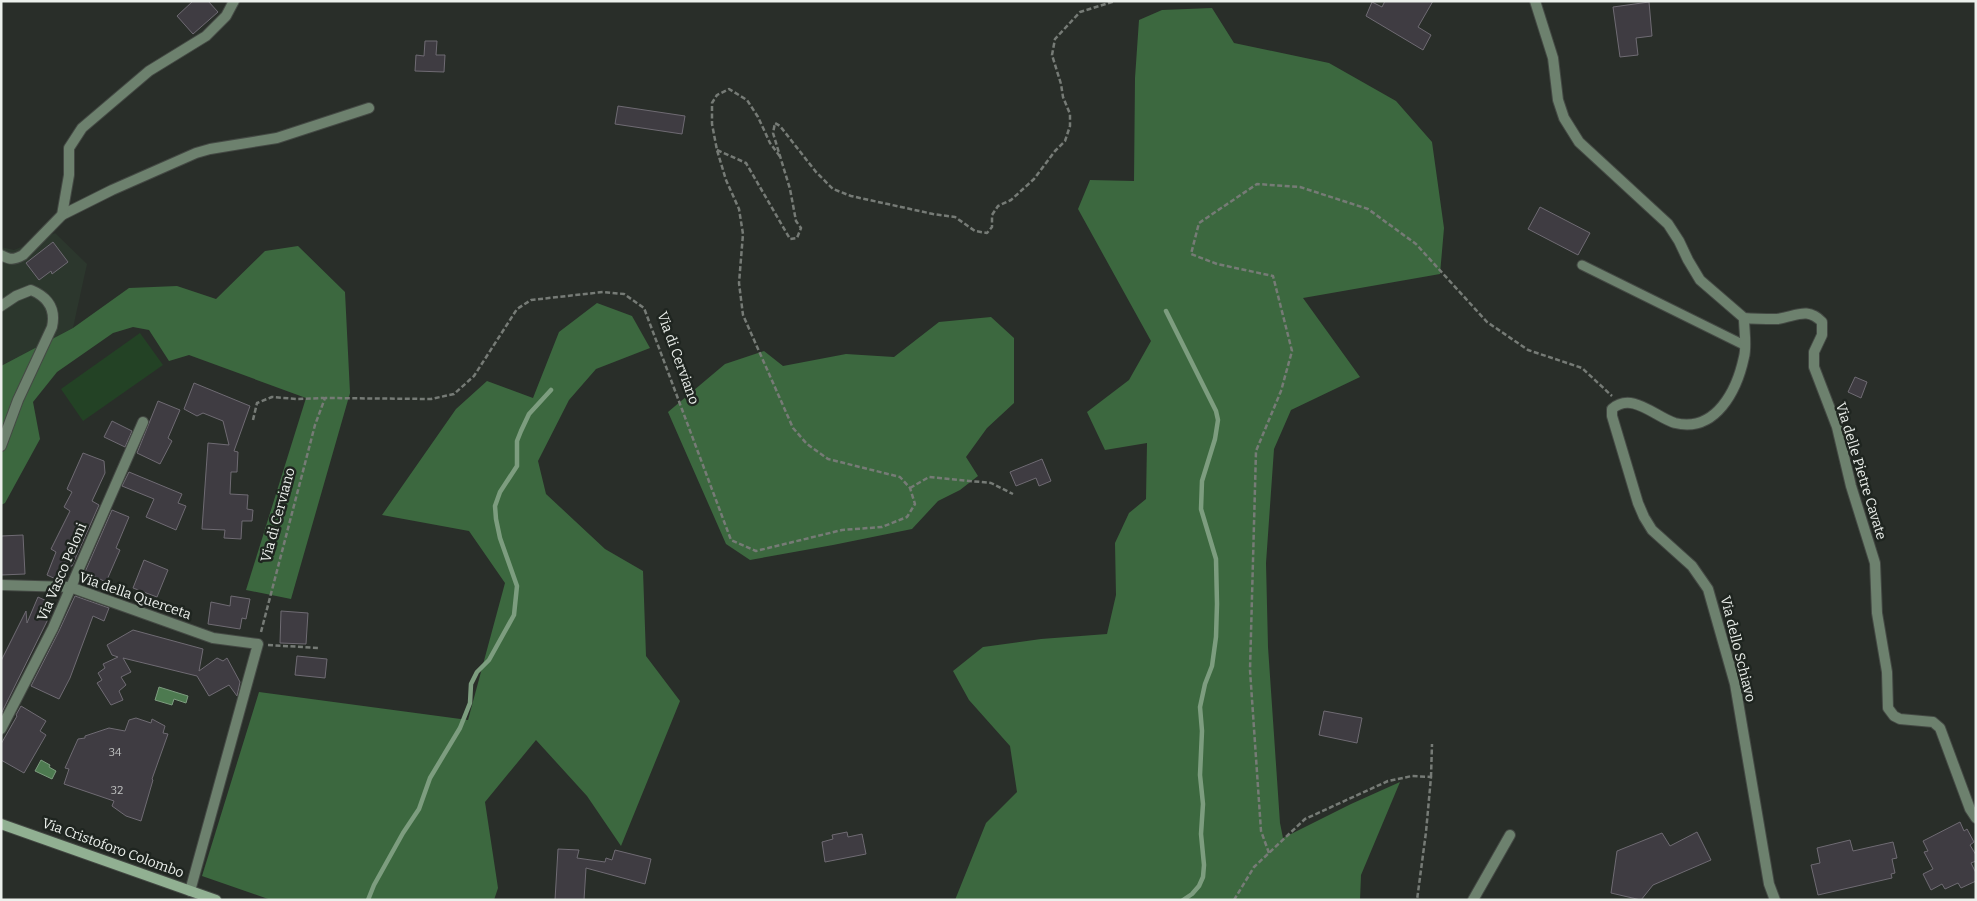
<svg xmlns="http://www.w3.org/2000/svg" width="1977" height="901" font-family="Bitter,serif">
<rect width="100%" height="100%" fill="#292e29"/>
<!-- built -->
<polygon fill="#2c372d" points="55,233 87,264 73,328 1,366 1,247 14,250"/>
<!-- green -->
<polygon fill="#234225" points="140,333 163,365 83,421 61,389"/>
<!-- forest -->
<g fill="#3c683f">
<polygon points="1212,8 1234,43 1329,63 1396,101 1432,142 1444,228 1440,274 1303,298 1360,377 1291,410 1274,449 1266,563 1268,647 1280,823 1283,838 1351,804 1400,782 1361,875 1360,900 955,900 986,823 1017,792 1010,746 969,700 953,671 983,647 1041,639 1107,634 1116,595 1115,543 1129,513 1146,499 1147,443 1105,450 1087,412 1129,380 1151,341 1078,209 1090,180 1134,181 1135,78 1139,20 1162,10"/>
<polygon points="298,246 345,292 350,393 291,599 246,590 306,398 189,355 169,361 149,330 133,327 113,333 57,372 33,402 40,439 5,503 1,505 1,366 73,328 129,288 177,286 216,299 265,251"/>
<polygon points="597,303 632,316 650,348 596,369 569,400 538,461 546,494 605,549 643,571 646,656 680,701 621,846 587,796 536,740 485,802 498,888 494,900 271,900 202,876 259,692 468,720 505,583 469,531 382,515 456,409 487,381 533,398 559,332"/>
<polygon points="991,317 1014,338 1014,403 987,428 966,457 978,476 960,490 938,501 912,529 833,545 750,560 726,544 668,412 725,364 764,351 783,366 846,354 894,357 939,322"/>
</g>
<!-- water -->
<g fill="#4d7a50" stroke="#7d9d7f">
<polygon points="159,687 188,696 186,703 174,699 172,705 155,700"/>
<polygon points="41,760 50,765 49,767 56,771 52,779 35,771"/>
</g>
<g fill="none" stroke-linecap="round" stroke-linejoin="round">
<!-- stream -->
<g stroke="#7d9d7f" stroke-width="4.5">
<polyline points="1166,311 1216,411 1218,420 1215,439 1202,481 1201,509 1216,559 1217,604 1216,637 1212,666 1205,684 1200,707 1202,731 1200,775 1203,804 1201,834 1204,865 1203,877 1199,886 1192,894 1183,900"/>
<polyline points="368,900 374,885 403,833 419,809 430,778 460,728 470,703 471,684 477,672 489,660 514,615 517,586 500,538 496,519 495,506 500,492 517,466 517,441 521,431 529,414 551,390"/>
</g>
</g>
<!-- building -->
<g fill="#3f3c42" stroke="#6f6b73">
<polygon points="193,1 208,1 218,12 193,34 177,16"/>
<polygon points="1385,1 1433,1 1418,27 1431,35 1423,50 1366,16 1372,2 1382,7"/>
<polygon points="1649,2 1652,36 1636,38 1638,55 1620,57 1613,7"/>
<polygon points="425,41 437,41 436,55 445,55 444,72 415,71 416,55 424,56"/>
<polygon points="618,106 685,116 682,134 615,124"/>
<polygon points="1540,207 1590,233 1578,255 1528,229"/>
<polygon points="53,242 68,262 52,274 51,271 39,280 26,263"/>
<polygon points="1855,377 1867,382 1861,398 1848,392"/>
<polygon points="194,383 250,406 234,451 238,452 237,472 231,472 230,494 248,495 247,509 253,510 252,521 242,521 241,539 224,538 225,530 202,529 208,443 229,445 223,421 203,413 197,416 184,409"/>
<polygon points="158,401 180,410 168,438 172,441 160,464 137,453"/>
<polygon points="112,421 132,431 125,447 104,437"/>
<polygon points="83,453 104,461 105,473 92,501 99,505 72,566 71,566 64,580 58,580 47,575 56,552 51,549 70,511 64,507 72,492 67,489"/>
<polygon points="1042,459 1051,481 1039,486 1036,478 1016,486 1010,472"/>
<polygon points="129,472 182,494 178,503 186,506 176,530 146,517 154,499 122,486"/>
<polygon points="112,510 129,517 116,548 120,550 106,582 85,572"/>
<polygon points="23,535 25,574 1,575 1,536"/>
<polygon points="144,560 168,570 157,597 133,588"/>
<polygon points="75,596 109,608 104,621 93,616 70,678 59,699 31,686 59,631"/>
<polygon points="231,596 250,599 246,619 242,618 240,629 208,624 211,602 230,606"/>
<polygon points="38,597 55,605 1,714 1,661 26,611 27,623"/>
<polygon points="281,611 308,613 306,644 280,643"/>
<polygon points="133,630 203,649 199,671 217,658 223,661 227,658 240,682 237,696 229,685 209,696 197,676 123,658 131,672 121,677 126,685 119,691 123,700 111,705 97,683 102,680 98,673 105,668 103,664 118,657 112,655 107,645"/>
<polygon points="297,656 327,659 325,678 295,675"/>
<polygon points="21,706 46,721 40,731 46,735 24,773 1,760 1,744 17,716 16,715"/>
<polygon points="1324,711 1362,718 1357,743 1319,735"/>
<polygon points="136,718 151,723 152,719 165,726 163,733 168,734 152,779 153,780 141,821 126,816 112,806 114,801 64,784 69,769 65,768 78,739 85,738 85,736 109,728 125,731 129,720"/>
<polygon points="1960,822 1964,831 1967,829 1974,842 1970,845 1976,855 1976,861 1971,863 1976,873 1976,881 1961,888 1958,883 1945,889 1942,884 1931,890 1923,874 1933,869 1924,852 1928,851 1923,841"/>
<polygon points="847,832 848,837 862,834 866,854 825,862 822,842 833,839 832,835"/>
<polygon points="1697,832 1711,860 1653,885 1641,900 1611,893 1617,851 1662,833 1670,846"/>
<polygon points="1850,840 1853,851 1893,842 1897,858 1892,859 1895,873 1891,874 1892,878 1818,895 1811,865 1820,863 1817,848"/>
<polygon points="558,849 579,850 577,858 605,862 606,858 612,860 615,850 651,859 645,884 586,868 584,900 555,900"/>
</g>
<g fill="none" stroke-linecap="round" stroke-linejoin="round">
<!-- lane casing -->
<g stroke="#444944" stroke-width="11">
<polyline id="lane" points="1582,265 1744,345"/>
</g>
<!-- street casing -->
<g stroke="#444944" stroke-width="12">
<g id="street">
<path d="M 1535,1 L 1553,58 L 1558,100 L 1564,118 L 1579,142 L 1668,224 L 1679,241 L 1688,260 L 1700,280 L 1744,318 C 1755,319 1766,319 1777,319 C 1795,317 1807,306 1822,322 L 1822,335 L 1814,352 L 1814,367 L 1837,427 L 1851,486 L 1875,563 L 1877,613 L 1887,672 L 1888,708 L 1894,716 L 1900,719 L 1933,722 L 1940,728 L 1970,809 L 1976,818"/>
<polyline points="62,215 112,190 196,153 210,149 277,138 369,108"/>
<path d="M 1,255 C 10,260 14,260 23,255 L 62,215 L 69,175 L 69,148 L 82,128 L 149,71 L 206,36 L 226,16 L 234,1"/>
<path d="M 1,306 L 16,296 L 31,290 C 48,297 56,309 52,327 L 18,400 L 1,446"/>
<path d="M 1744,318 C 1744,330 1747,346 1744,357 C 1737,390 1716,433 1675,423 C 1655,417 1632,391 1612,409 L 1612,416 L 1638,503 L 1644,517 L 1652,530 L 1692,566 L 1708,589 L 1735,684 L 1769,884 L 1775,900"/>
<polyline points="1,585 70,587 213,638 258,644 190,891"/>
<polyline points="1,729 53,628 143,422"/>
<polyline points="1473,900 1510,835"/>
</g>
</g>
<!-- secondary casing -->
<g stroke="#444944" stroke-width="12">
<polyline id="secondary" points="1,824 216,900"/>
</g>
<!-- path -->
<g stroke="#767b76" stroke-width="2.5" stroke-dasharray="5 2.5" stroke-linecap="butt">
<polyline points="717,150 746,163 790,239 797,238 801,228 796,221 790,189 773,133 775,123 780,126 816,172 833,189 851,196 933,214 955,217 975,231 987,233 992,227 992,215 998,206 1011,200 1034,179 1055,151 1065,141 1070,126 1070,114 1063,97 1061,84 1052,55 1055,39 1080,12 1115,1"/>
<polyline points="253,420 257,403 272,397 296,399 324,398"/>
<polyline points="910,488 929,477 991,483 1013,494"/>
<polyline points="261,632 315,425 325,398 431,399 454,394 474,376 517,309 531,300 603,292 624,294 644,308 731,540 756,551 842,530 882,527 907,517 915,504 910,488 900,477 828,459 807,444 793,428 743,315 739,283 743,234 739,209 726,180 717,150 712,124 712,103 717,95 729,89 747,100 758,117 770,143 781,158"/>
<polyline points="268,645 319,648"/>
<polyline points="1431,777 1432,744"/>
<polyline points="1269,853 1261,831 1250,670 1256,451 1281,391 1292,351 1273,276 1217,264 1191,254 1199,223 1257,184 1300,187 1368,209 1416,244 1487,322 1528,350 1582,368 1612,396"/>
<polyline points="1234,900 1254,867 1305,819 1388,781 1412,776 1431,777 1426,832 1417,900"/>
</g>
<!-- lane -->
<use href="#lane" stroke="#6d816e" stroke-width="9"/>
<!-- street -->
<use href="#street" stroke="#6d816e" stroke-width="10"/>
<!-- secondary -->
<use href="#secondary" stroke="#91b092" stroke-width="10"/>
</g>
<g text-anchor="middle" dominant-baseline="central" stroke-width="5" stroke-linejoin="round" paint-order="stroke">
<!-- number labels -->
<g font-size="11" fill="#c1c3c2">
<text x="115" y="752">34</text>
<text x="117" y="790">32</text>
</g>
<!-- street labels -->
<g font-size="14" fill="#ecf0ec" stroke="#1f2520">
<text transform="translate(678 358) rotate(70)">Via di Cerviano</text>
<text transform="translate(1861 471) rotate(73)">Via delle Pietre Cavate</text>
<text transform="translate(278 515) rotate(-75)">Via di Cerviano</text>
<text transform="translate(62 572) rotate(-67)">Via Vasco Peloni</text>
<text transform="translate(135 596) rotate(19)">Via della Querceta</text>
<text transform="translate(1738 649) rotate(76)">Via dello Schiavo</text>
<text transform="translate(113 848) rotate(20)">Via Cristoforo Colombo</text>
</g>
</g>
<!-- border -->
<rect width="1977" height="901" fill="none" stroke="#ecf0ec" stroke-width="5"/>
</svg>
